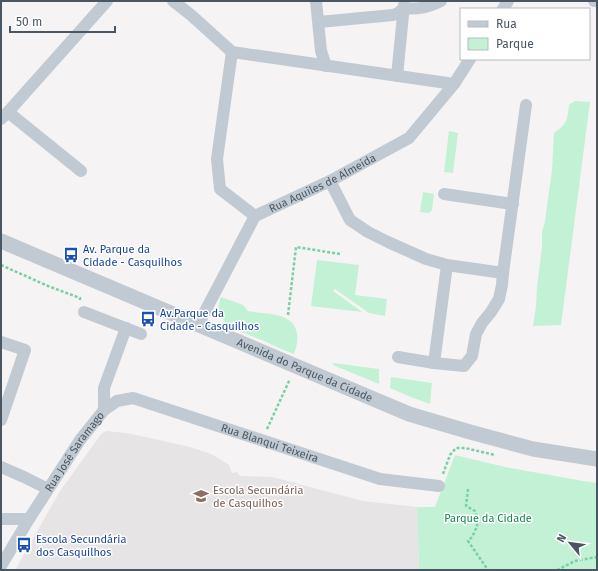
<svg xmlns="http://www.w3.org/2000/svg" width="598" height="571" font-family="'Fira Sans',sans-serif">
<rect width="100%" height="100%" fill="#f5f3f3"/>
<!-- education -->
<polygon fill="#e6e4e5" points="107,431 126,433 141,436 190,447 208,453 215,456 229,465 232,473 237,472 240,476 272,477 363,501 417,507 419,570 15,570 60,491 99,437 101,434"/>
<!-- green -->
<g fill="#c3f1d5">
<path d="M 575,101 L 590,102 L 561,325 L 533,326 L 536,306 L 537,287 L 542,247 L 542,232 L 545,221 L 552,170 L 554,133 C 567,124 567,121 569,105 Z"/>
<polygon points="449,131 458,133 453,173 444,172"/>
<polygon points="423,192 434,194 432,210 429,213 420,212"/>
<polygon points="317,260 359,265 355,295 387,299 385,316 369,313 335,289 333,291 362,312 311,306"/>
<path d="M 221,297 L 243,305 L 248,311 C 257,313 267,313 276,315 C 298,319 301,336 294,354 C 283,350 273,345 262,340 C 252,336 229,328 223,320 C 217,313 218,305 221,297 Z"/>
<polygon points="333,363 379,369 379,384 333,365"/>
<polygon points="391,377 432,383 430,404 411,397 390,388"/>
<polygon points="455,455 505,467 583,481 597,483 597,570 419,570 417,507 435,507"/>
</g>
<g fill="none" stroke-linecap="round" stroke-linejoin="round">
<!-- path -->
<g stroke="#7ad0a6" stroke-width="2.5" stroke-dasharray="3 2" stroke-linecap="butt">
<polyline points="1,265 48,286 80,298 80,300"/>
<polyline points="288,315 296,247 340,254"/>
<polyline points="267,429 290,379"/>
<polyline points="443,474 450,455 456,448 465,448 495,455"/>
<polyline points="468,489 466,506 475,511 477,516 477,526 475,531 472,537 468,541 488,570"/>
<polyline points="557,570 575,561 597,557"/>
</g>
<!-- minor -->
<g stroke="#c1cad2" stroke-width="12">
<polyline points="173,1 191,15 232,52 454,84"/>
<polyline points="316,1 321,51 326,66"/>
<polyline points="594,1 597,1"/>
<polyline points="503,9 508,1"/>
<path d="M 319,22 L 393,15 L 398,13 L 404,8 C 419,10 428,7 441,1"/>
<polyline points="232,52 217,159 220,189 255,216"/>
<polyline points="397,76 404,5"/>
<polyline points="8,112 81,171"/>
<polyline points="1,119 8,112 107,1"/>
<polyline points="330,181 350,220 368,232 388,242 426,259 447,265 434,363 464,366 472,356 476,334 482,323 491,312 499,299 502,285 503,273 447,265"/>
<polyline points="444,194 513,204"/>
<polyline points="503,273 526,105"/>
<polyline points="84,312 141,334"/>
<path id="s1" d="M 198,325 L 255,216 L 330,181 L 409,138 L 454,84 L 470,59"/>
<polyline points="1,342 25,350 1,420"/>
<polyline points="398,357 434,363"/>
<path id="s2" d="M 104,410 L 117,401 L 133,398 L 380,479 L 439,486"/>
<polyline points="1,467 24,477 48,489"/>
<polyline points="1,519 29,519"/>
<path id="s3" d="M 1,566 L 29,519 L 80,440 L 104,410 L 104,388 L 126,328"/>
</g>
<!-- tertiary -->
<path stroke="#c1cad2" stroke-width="15" id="s4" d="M 1,241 L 409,414 L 470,432 L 533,449 L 597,459"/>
</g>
<!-- icons -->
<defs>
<g id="bus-bare" transform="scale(1.2)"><path d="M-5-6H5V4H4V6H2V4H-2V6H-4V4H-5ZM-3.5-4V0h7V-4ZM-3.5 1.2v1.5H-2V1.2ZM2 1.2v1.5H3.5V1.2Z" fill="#1a4fb4" stroke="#fff" stroke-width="2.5" paint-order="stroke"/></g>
<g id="school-bare" transform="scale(1.2)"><path d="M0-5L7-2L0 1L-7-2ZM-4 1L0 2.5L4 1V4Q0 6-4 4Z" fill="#8d6e63" stroke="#fff" stroke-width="2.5" paint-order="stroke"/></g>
</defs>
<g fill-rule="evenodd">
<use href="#bus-bare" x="71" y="255"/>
<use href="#bus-bare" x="148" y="319"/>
<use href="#school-bare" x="201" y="496"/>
<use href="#bus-bare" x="24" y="545"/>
</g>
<g text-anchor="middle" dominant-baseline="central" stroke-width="3" stroke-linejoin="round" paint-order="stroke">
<!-- street labels -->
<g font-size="11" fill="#4a5661" stroke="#fff">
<text stroke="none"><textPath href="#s1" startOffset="198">Rua Aquiles de Almeida</textPath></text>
<text stroke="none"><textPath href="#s4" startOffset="330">Avenida do Parque da Cidade</textPath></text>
<text stroke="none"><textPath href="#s2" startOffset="176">Rua Blanqui Teixeira</textPath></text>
<text stroke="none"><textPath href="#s3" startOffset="136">Rua José Saramago</textPath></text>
</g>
<!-- transit labels -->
<g font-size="11" fill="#164399" stroke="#fff" text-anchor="start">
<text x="83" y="249">Av. Parque da<tspan x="83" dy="13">Cidade - Casquilhos</tspan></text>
<text x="160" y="313">Av.Parque da<tspan x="160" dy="13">Cidade - Casquilhos</tspan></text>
<text x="36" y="539">Escola Secundária<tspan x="36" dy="13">dos Casquilhos</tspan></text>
</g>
<!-- education labels -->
<g font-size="11" fill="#785e54" stroke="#fff" text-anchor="start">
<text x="213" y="490">Escola Secundária<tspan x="213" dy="13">de Casquilhos</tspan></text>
</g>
<!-- park labels -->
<g font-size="11" fill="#17864f" stroke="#fff">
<text x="488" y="518">Parque da Cidade</text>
</g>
</g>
<!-- border -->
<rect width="598" height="571" fill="none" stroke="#4a5661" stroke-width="4"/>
<!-- legend -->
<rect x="460" y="8" width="130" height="52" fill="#ffffff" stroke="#b7bbc0"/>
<rect x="468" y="21" width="20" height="6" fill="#c1cad2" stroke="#b7bbc0"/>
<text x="496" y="28" font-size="12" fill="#4a5661">Rua</text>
<rect x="468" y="38" width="20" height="12" fill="#c3f1d5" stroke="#b7bbc0"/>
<text x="496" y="48" font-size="12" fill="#4a5661">Parque</text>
<!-- north arrow -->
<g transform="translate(570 543) rotate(299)" stroke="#ffffff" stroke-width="3" paint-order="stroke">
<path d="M0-3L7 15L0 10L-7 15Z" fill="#4a5661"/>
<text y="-6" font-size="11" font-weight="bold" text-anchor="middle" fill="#4a5661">N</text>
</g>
<!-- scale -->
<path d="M10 26v6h105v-6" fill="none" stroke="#4a5661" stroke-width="2"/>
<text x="16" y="26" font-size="12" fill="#4a5661" stroke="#ffffff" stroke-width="3" paint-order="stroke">50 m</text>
</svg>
